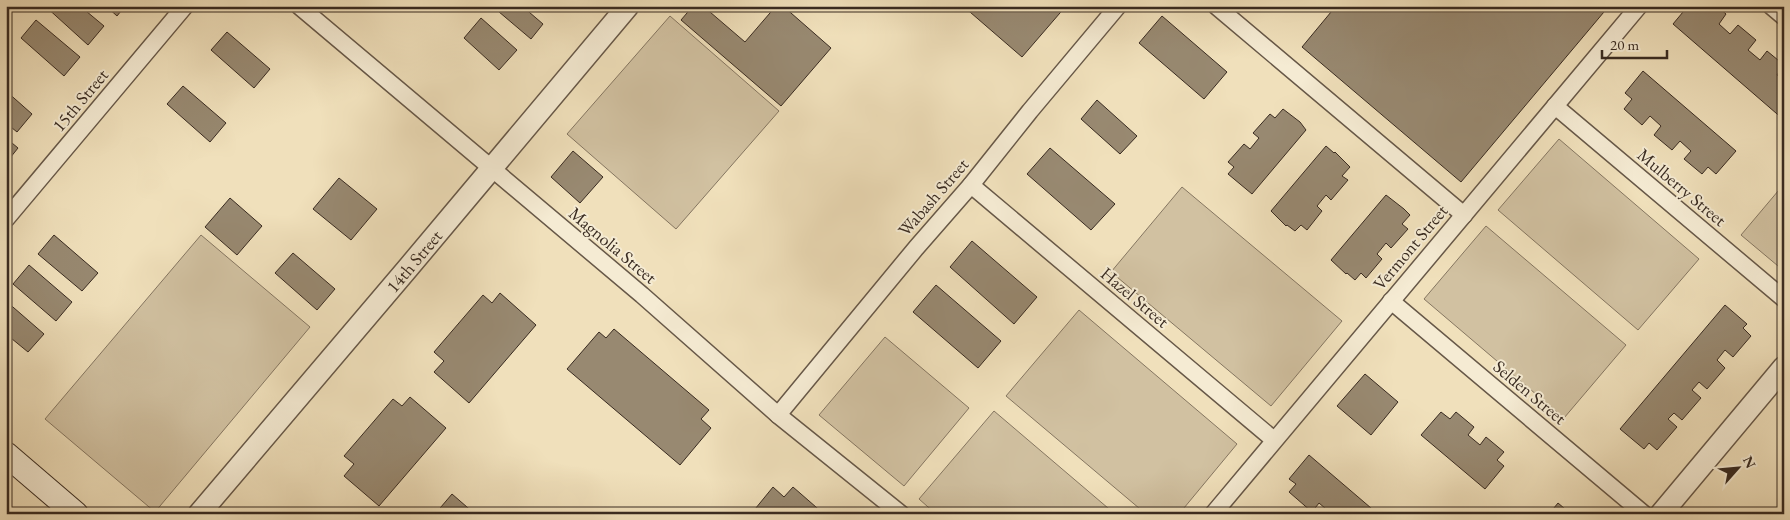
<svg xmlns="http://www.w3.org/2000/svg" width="1790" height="520" font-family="'EB Garamond',serif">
<rect width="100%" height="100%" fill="#f0e0bb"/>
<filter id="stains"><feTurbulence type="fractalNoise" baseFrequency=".004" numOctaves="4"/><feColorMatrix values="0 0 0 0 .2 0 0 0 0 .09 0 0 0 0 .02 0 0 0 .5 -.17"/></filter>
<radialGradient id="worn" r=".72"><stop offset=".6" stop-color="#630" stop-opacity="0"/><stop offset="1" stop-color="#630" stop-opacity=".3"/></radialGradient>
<!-- green -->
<g fill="#d1c1a1" stroke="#857661">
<polygon points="670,16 779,111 676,229 567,134"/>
<polygon points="1559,139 1699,259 1638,330 1498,210"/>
<polygon points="1784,184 1784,271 1741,235"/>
<polygon points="1182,187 1342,321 1271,406 1111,272"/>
<polygon points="1486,226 1626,345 1564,418 1424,299"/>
<polygon points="201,235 310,327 155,512 45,419"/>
<polygon points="1079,310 1237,444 1179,514 1146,514 1006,396"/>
<polygon points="885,337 969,408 904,486 819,415"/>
<polygon points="994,411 1115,514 936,514 919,499"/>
</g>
<!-- building -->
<g fill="#988971" stroke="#392b21">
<polygon points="45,6 80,6 104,26 88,45"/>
<polygon points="106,6 125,6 117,16"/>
<polygon points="492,6 522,6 543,24 531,39"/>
<polygon points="693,6 703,6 745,42 776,6 783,6 831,48 781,106 681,20"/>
<polygon points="748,6 760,6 755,12"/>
<polygon points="963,6 1066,6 1022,57"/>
<polygon points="1336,6 1609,6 1461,182 1302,47"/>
<polygon points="1688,6 1717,6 1726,14 1719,24 1730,34 1738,25 1756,40 1748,50 1760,60 1767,51 1784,65 1777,75 1784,81 1784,120 1673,24"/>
<polygon points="1162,16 1227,72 1204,99 1139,43"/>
<polygon points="481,18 517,50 499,70 464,38"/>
<polygon points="36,20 80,57 64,76 21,38"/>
<polygon points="227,32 270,69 254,88 211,50"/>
<polygon points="1643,71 1736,151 1716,174 1708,167 1702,174 1684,159 1691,151 1680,141 1672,150 1654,135 1661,126 1650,116 1642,125 1624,109 1632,99 1625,93"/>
<polygon points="183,86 226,123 210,142 167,104"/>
<polygon points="6,91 32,114 17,132 6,123"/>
<polygon points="1097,100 1137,136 1120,154 1081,119"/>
<polygon points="1283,109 1300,122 1306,130 1252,194 1228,174 1234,167 1228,162 1244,144 1250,149 1259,138 1253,133 1270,114 1275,118"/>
<polygon points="6,138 18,148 6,163"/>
<polygon points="1326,146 1334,153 1335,152 1350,167 1342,176 1348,180 1331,200 1326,195 1317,206 1322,211 1307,230 1301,225 1295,231 1287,225 1286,226 1271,211"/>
<polygon points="1050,148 1115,204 1091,230 1027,174"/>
<polygon points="573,151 603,177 580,203 551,177"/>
<polygon points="339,178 377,209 351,240 313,209"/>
<polygon points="1386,195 1404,209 1410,215 1402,224 1408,229 1391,248 1386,243 1377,254 1382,259 1366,278 1361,273 1355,280 1347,273 1346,274 1331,260"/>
<polygon points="230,198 262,226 237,255 205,227"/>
<polygon points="54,235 98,273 82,291 38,254"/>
<polygon points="972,241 1037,297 1014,324 950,267"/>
<polygon points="293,253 335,289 317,310 275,273"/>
<polygon points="29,265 72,302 56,321 13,284"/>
<polygon points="936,285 1001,341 978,368 913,312"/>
<polygon points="500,293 536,325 469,403 434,372 444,361 434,352 483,295 492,303"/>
<polygon points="6,301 44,334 28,352 6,334"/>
<polygon points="1725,305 1747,324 1743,328 1751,336 1733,357 1725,350 1717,360 1725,368 1707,389 1699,382 1692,390 1701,398 1682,420 1674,413 1668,419 1677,427 1657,450 1649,443 1644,449 1620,429"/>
<polygon points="614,329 709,410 701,419 711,428 680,465 567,369 599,332 606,338"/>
<polygon points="1365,374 1398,402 1371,435 1337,406"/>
<polygon points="410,397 446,428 379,506 344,476 354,464 344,456 393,399 402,406"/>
<polygon points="1441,412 1450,419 1456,412 1474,427 1468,435 1480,445 1486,437 1504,452 1497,460 1504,466 1485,489 1421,435"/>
<polygon points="1309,455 1378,514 1322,514 1326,509 1319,503 1312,512 1289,492 1296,484 1289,479"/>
<polygon points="773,487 784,497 793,487 824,514 751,514"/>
<polygon points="452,494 475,514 435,514"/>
<polygon points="1558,503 1571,514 1549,514"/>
</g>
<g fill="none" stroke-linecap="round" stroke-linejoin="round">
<!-- minor casing -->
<g stroke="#675848" stroke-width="19">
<g id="minor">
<polyline points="299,6 642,295 778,415 901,514"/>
<polyline points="1216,6 1464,215"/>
<polyline points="1771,6 1784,17"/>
<polyline points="1555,106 1784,299"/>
<polyline points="971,185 1274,440"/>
<polyline points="6,219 185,6"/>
<polyline points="1391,301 1644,514"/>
<polyline points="778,415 916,248 971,185 1030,111 1118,6"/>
<polyline points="1213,514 1639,6"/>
</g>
</g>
<!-- tertiary casing -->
<g stroke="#675848" stroke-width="24">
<g id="tertiary">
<polyline points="199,514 408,268 628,6"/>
<polyline points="1661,514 1784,367"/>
</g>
</g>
<!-- secondary casing -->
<g stroke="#392b21" stroke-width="26">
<polyline id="secondary" points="6,454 76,514"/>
</g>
<!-- minor -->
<use href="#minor" stroke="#f5ebd3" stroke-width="16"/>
<!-- tertiary -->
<use href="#tertiary" stroke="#f5ebd3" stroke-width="21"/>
<!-- secondary -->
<use href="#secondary" stroke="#f5ebd3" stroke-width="24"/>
</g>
<g text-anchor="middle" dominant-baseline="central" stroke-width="4" stroke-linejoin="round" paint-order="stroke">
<!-- street labels -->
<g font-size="18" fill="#392b21" stroke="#f5ebd3">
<text transform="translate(80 100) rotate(-50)">15th Street</text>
<text transform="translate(1682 187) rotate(40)">Mulberry Street</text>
<text transform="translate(933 197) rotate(-49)">Wabash Street</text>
<text transform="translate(613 245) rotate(40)">Magnolia Street</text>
<text transform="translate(1410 247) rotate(-50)">Vermont Street</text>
<text transform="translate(414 261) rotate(-50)">14th Street</text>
<text transform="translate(1135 297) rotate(40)">Hazel Street</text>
<text transform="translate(1530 392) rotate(40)">Selden Street</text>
</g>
</g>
<!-- margin -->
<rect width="1790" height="520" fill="none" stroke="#f0e0bb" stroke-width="25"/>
<rect x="8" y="8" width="1775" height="505" fill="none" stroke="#392b21" stroke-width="2.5"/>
<rect x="12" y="12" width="1765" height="495" fill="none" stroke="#392b21"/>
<!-- north arrow -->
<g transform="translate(1738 468) rotate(63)" stroke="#f5ebd3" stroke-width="4" paint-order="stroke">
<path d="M0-4L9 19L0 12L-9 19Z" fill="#392b21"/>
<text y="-8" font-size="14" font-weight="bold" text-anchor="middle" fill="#392b21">N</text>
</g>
<!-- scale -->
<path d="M1602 50v8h65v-8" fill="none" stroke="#392b21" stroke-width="2.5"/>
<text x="1610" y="50" font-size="15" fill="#392b21" stroke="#f5ebd3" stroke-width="4" paint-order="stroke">20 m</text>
<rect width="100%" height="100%" filter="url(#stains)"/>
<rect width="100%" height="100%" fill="url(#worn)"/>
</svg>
